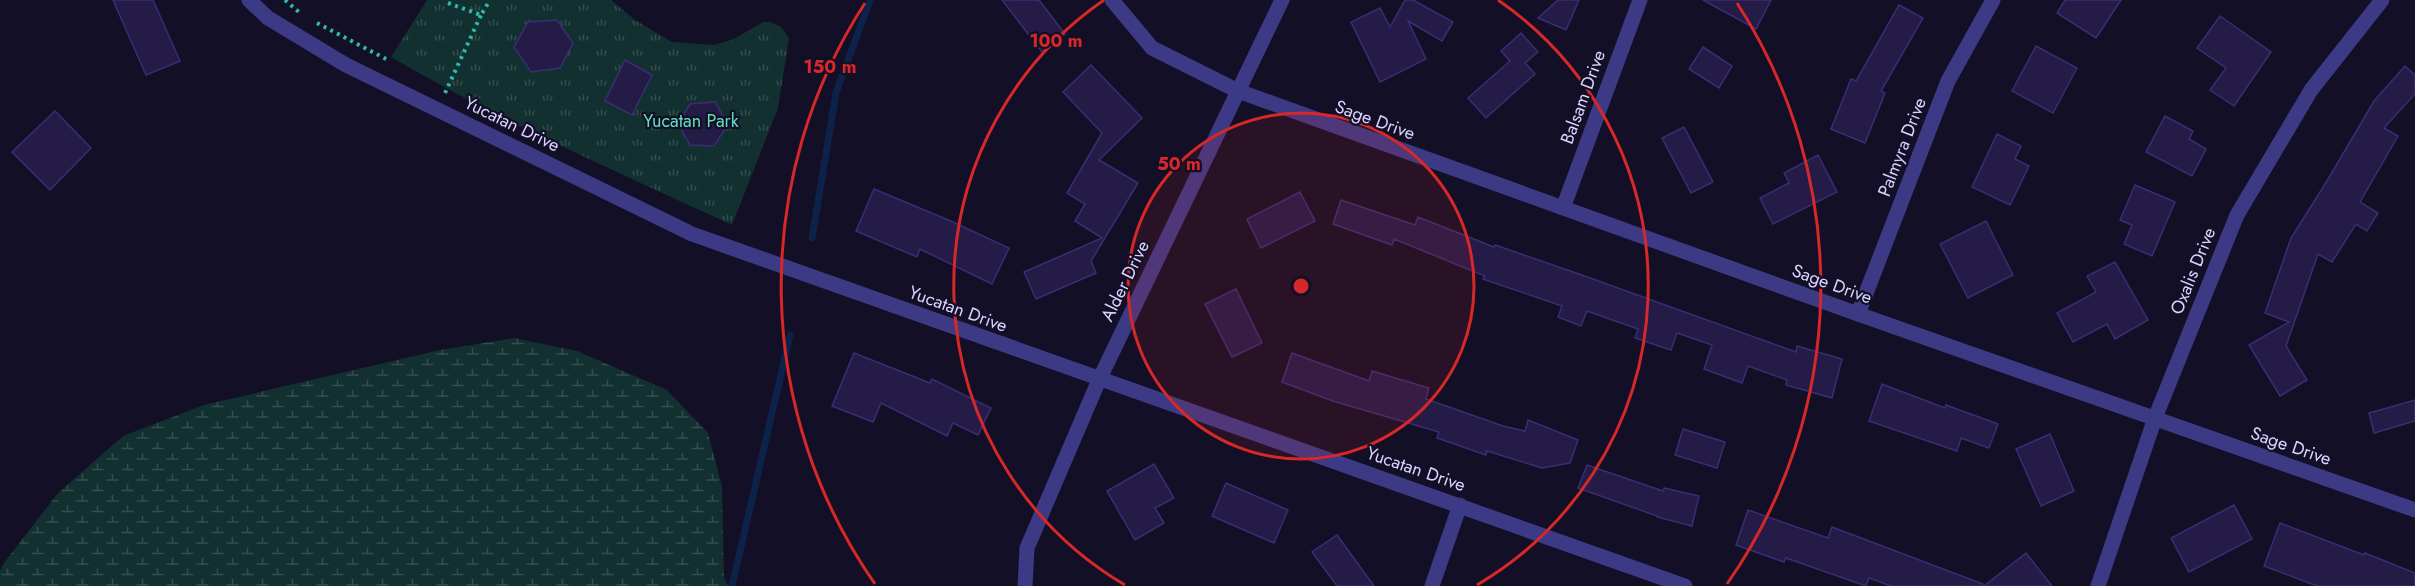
<svg xmlns="http://www.w3.org/2000/svg" width="2415" height="586" font-family="Jost,sans-serif">
<defs>
<pattern id="grass-tufts" width="24" height="20" patternUnits="userSpaceOnUse" patternTransform="scale(1.5)"><rect width="24" height="20" fill="#12302f"/><path d="M3 7l-1-3M5 7V3M7 7l1-3M15 17l-1-3M17 17v-4M19 17l1-3" fill="none" stroke="#344d4e"/></pattern>
<pattern id="wetland-marsh" width="20" height="14" patternUnits="userSpaceOnUse" patternTransform="scale(1.5)"><rect width="20" height="14" fill="#12302f"/><path d="M1 5h8M5 5V1M11 12h8M15 12V8" fill="none" stroke="#344d4e"/></pattern>
</defs>
<rect width="100%" height="100%" fill="#130f26"/>
<!-- grass -->
<path fill="url(#grass-tufts)" d="M 427,0 L 611,0 L 635,20 L 672,42 L 714,45 L 734,39 L 763,22 L 770,22 L 781,27 L 789,38 L 778,108 L 732,225 C 617,172 500,121 391,57 Z"/>
<!-- wetland -->
<polygon fill="url(#wetland-marsh)" points="514,338 577,351 667,390 708,433 722,487 724,577 728,586 0,586 0,570 4,563 58,493 123,436 204,405 440,350"/>
<g fill="none" stroke-linecap="round" stroke-linejoin="round">
<!-- stream -->
<g stroke="#0c2248" stroke-width="7">
<polyline points="812,238 836,93 870,0"/>
<polyline points="732,586 790,335"/>
</g>
</g>
<!-- building -->
<g fill="#241b47" stroke="#3b2d73" stroke-width="1.5">
<polygon points="113,0 153,0 180,61 146,75"/>
<polygon points="1002,0 1039,0 1065,34 1042,52"/>
<polygon points="1405,0 1413,0 1453,22 1442,41 1408,21 1426,59 1380,82 1351,22 1380,8 1390,27"/>
<polygon points="1558,0 1579,0 1566,30 1538,18"/>
<polygon points="1703,0 1771,0 1756,29"/>
<polygon points="2065,0 2121,0 2096,38 2057,13"/>
<polygon points="1899,5 1923,18 1881,91 1885,93 1865,143 1831,129 1851,79 1856,81"/>
<polygon points="2220,16 2271,52 2234,106 2210,90 2226,68 2197,48"/>
<polygon points="557,20 573,43 560,68 531,72 514,47 528,22"/>
<polygon points="1521,33 1538,52 1525,63 1535,74 1486,118 1468,98 1510,61 1501,51"/>
<polygon points="2036,46 2077,68 2053,113 2012,91"/>
<polygon points="1703,47 1732,66 1719,88 1689,69"/>
<polygon points="625,60 652,75 632,115 605,101"/>
<polygon points="1091,65 1142,118 1099,160 1138,183 1091,261 1096,273 1036,299 1024,272 1102,238 1075,221 1085,204 1067,193 1102,133 1063,92"/>
<polygon points="2405,66 2415,75 2415,94 2384,128 2398,136 2360,202 2378,213 2367,231 2356,224 2332,262 2318,254 2286,346 2307,380 2280,396 2249,345 2289,322 2265,313 2291,238 2327,181 2374,101"/>
<polygon points="715,102 728,125 714,146 690,145 678,124 690,104"/>
<polygon points="55,111 91,148 50,190 12,152"/>
<polygon points="2165,116 2193,131 2189,139 2206,149 2192,176 2146,152"/>
<polygon points="1684,127 1713,182 1691,193 1662,138"/>
<polygon points="1997,134 2021,146 2015,159 2029,166 2010,205 1972,187"/>
<polygon points="1818,155 1837,192 1773,224 1760,198 1789,183 1784,173"/>
<polygon points="2135,185 2175,202 2152,256 2124,244 2132,225 2120,220"/>
<polygon points="874,189 953,222 1009,248 992,284 920,249 917,257 856,231"/>
<polygon points="1300,192 1315,221 1261,248 1247,219"/>
<polygon points="1341,200 1415,225 1418,217 1494,247 1495,245 1579,274 1796,352 1797,346 1842,359 1832,398 1786,385 1787,380 1748,366 1742,383 1704,369 1712,345 1677,333 1671,350 1635,338 1638,329 1587,311 1581,326 1558,317 1562,306 1483,279 1485,276 1394,239 1392,245 1333,224"/>
<polygon points="1986,221 2013,275 1968,298 1940,244"/>
<polygon points="2115,262 2148,320 2115,339 2107,324 2073,342 2057,313 2096,292 2087,276"/>
<polygon points="1236,289 1262,343 1232,357 1205,304"/>
<polygon points="854,353 930,383 932,379 991,408 978,435 953,423 947,436 881,403 873,422 832,406"/>
<polygon points="1292,353 1369,381 1372,371 1429,388 1426,399 1503,426 1525,431 1528,420 1578,440 1570,463 1542,468 1487,451 1486,455 1437,438 1439,432 1333,401 1282,382"/>
<polygon points="1882,384 1945,408 1946,405 1998,424 1989,448 1961,438 1957,451 1869,421"/>
<polygon points="2415,400 2415,421 2374,433 2369,413"/>
<polygon points="1683,429 1725,442 1717,468 1675,455"/>
<polygon points="2050,434 2074,491 2041,506 2016,449"/>
<polygon points="1154,464 1174,498 1155,508 1164,523 1135,540 1107,491"/>
<polygon points="1587,465 1663,491 1664,488 1699,496 1692,526 1657,517 1657,516 1578,488"/>
<polygon points="1226,483 1288,510 1274,543 1212,516"/>
<polygon points="2234,505 2252,539 2189,572 2171,538"/>
<polygon points="1748,510 1828,538 1832,527 1983,584 1983,586 1891,586 1869,578 1866,586 1786,558 1784,562 1736,545"/>
<polygon points="2280,523 2364,555 2365,553 2415,573 2415,586 2317,586 2264,566"/>
<polygon points="1337,535 1374,586 1337,586 1312,552"/>
<polygon points="2026,553 2052,586 1984,586"/>
</g>
<g fill="none" stroke-linecap="round" stroke-linejoin="round">
<!-- path -->
<g stroke="#2fb8b0" stroke-width="4" stroke-dasharray="3 4.5" stroke-linecap="butt">
<polyline points="285,0 300,13"/>
<polyline points="448,3 481,15 490,0"/>
<polyline points="317,23 388,60"/>
<polyline points="445,93 481,15"/>
</g>
<!-- minor -->
<g stroke="#3d3a85" stroke-width="15">
<polyline points="1112,0 1152,48 1238,91 1858,314 2415,510"/>
<polyline points="1563,208 1640,0"/>
<polyline points="1858,314 1948,81 1993,0"/>
<polyline points="1099,380 1282,0"/>
<polyline points="1432,586 1460,505"/>
</g>
<!-- tertiary -->
<g stroke="#3d3a85" stroke-width="15">
<polyline points="249,0 268,18 346,65 692,234 1685,586"/>
<polyline points="1025,586 1027,548 1099,380"/>
<polyline points="2098,586 2155,418 2237,215 2311,90 2382,0"/>
</g>
</g>
<!-- distance rings -->
<circle cx="1301" cy="286" r="173" fill="#d62828" fill-opacity=".12"/>
<g fill="none" stroke="#d62828" stroke-width="3">
<circle cx="1301" cy="286" r="173"/>
<path d="M1125 585A347 347 0 0 1 1104 0M1498 0A347 347 0 0 1 1477 585"/>
<path d="M875 584A520 520 0 0 1 865 3M1737 3A520 520 0 0 1 1727 584"/>
</g>
<g text-anchor="middle" dominant-baseline="central" stroke-width="4.5" stroke-linejoin="round" paint-order="stroke">
<!-- street labels -->
<g font-size="18" fill="#d9d4ff" stroke="#130f26">
<text transform="translate(1583 97) rotate(-70)">Balsam Drive</text>
<text transform="translate(1375 120) rotate(20)">Sage Drive</text>
<text transform="translate(512 124) rotate(26)">Yucatan Drive</text>
<text transform="translate(1902 147) rotate(-69)">Palmyra Drive</text>
<text transform="translate(2193 271) rotate(-68)">Oxalis Drive</text>
<text transform="translate(1125 281) rotate(-64)">Alder Drive</text>
<text transform="translate(1832 284) rotate(20)">Sage Drive</text>
<text transform="translate(958 309) rotate(20)">Yucatan Drive</text>
<text transform="translate(2291 446) rotate(19)">Sage Drive</text>
<text transform="translate(1416 469) rotate(19)">Yucatan Drive</text>
</g>
<!-- park labels -->
<g font-size="18" fill="#5fe0c0" stroke="#130f26">
<text x="691" y="121">Yucatan Park</text>
</g>
</g>
<circle cx="1301" cy="286" r="9" fill="#d62828" stroke="#130f26" stroke-width="3"/>
<g font-size="18" text-anchor="middle" font-weight="bold" fill="#d62828" stroke="#130f26" stroke-width="4.5" stroke-linejoin="round" paint-order="stroke">
<text x="1056" y="47">100 m</text>
<text x="830" y="73">150 m</text>
<text x="1179" y="170">50 m</text>
</g>
</svg>
